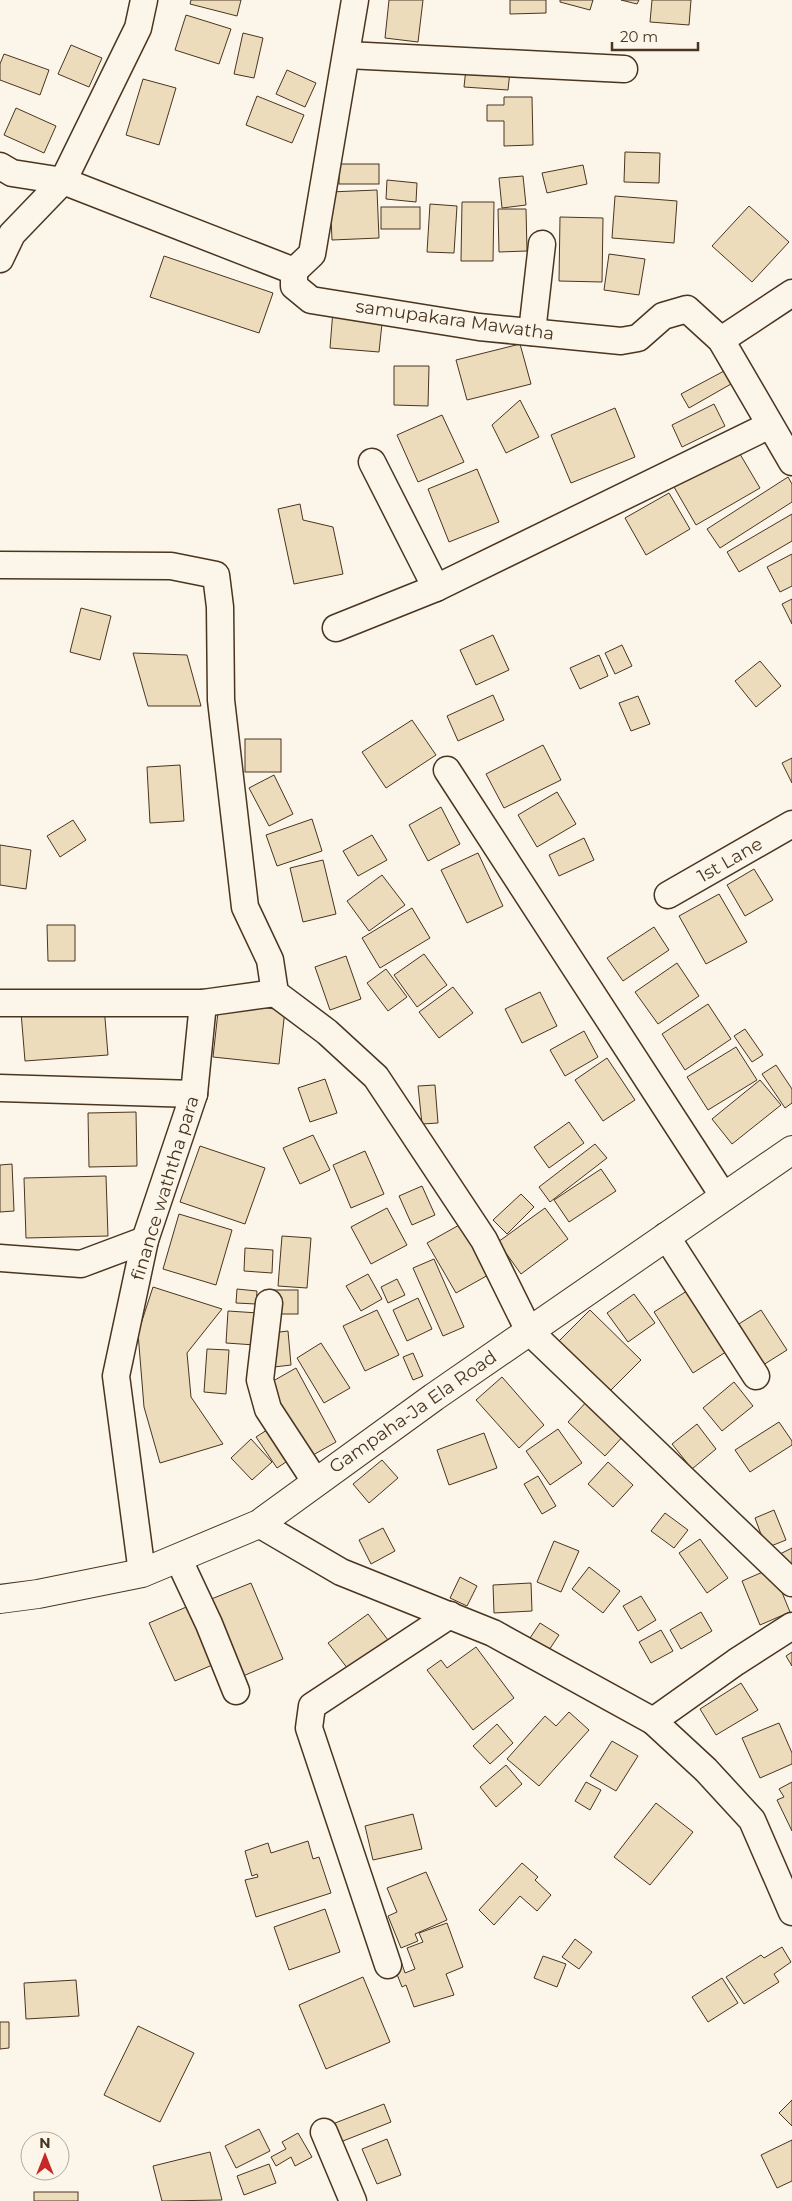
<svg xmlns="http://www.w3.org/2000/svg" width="792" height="2201" font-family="Montserrat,sans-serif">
<rect width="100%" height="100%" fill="#fbf6e9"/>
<!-- building -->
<g fill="#ecdcbc" stroke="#4a3520">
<polygon points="191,0 241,0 237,16 190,4"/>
<polygon points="389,0 423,0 418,42 385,38"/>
<polygon points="510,0 546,0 546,13 510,14"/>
<polygon points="560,0 593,0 590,10 560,2"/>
<polygon points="621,0 639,0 637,4"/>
<polygon points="652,0 691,0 689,25 650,22"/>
<polygon points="186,15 231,29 219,64 175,50"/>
<polygon points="243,33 263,38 254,78 234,74"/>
<polygon points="71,45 102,58 89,87 58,74"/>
<polygon points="4,54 49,70 40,95 0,80 0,64"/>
<polygon points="466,68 510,71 508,90 464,87"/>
<polygon points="287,70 316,83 305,107 276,94"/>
<polygon points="143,79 176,88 159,145 126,135"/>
<polygon points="257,96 304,115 292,143 246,125"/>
<polygon points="504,97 532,97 533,145 504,146 504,121 487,121 487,105 504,105"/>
<polygon points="16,108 56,126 44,153 4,135"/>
<polygon points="625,152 660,153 659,183 624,182"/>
<rect x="339" y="164" width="40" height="20"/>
<polygon points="583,165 587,184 547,193 542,173"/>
<polygon points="523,176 526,205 502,208 499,178"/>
<polygon points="387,180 417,183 416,202 386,199"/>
<polygon points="377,190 379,238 332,240 330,192"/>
<polygon points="615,196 677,201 674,243 612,238"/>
<polygon points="462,202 494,202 493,261 461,261"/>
<polygon points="430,204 457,206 454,253 427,252"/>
<polygon points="749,206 789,242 752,282 712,246"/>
<rect x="381" y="207" width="39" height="22"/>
<polygon points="498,209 526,209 527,251 499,252"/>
<polygon points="560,217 603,218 602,282 559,281"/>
<polygon points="609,254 645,259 639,295 604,290"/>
<polygon points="164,256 273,293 259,333 150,297"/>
<polygon points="333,310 383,314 379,352 330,348"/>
<polygon points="520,344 531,384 467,400 456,360"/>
<polygon points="394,366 429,366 428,406 394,405"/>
<polygon points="724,371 731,384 689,408 681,394"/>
<polygon points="520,400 539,437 506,453 492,425"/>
<polygon points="714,404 725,426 682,447 672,425"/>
<polygon points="615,408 635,457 571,483 551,435"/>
<polygon points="442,415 464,462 418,482 397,435"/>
<polygon points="737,449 760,488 696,525 674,487"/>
<polygon points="477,469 499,522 449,542 428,489"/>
<polygon points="788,477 792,484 792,502 720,548 707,529"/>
<polygon points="669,493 690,529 646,555 625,518"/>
<polygon points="300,504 303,520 333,527 343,574 294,584 278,509"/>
<polygon points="792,514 792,541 739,572 727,552"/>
<polygon points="792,554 792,586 780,592 767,567"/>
<polygon points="792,599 792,624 782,604"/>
<polygon points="81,608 111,616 100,660 70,652"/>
<polygon points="493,635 509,670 476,685 460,650"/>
<polygon points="622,645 632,666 615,674 605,653"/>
<polygon points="133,653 187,655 201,706 148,706"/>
<polygon points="599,655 608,676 580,689 570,668"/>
<polygon points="760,661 781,686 756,707 735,681"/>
<polygon points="493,695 504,720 458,741 447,716"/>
<polygon points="638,696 650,724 631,731 619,703"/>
<polygon points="412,720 436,755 386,788 362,752"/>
<rect x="245" y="739" width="36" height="33"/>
<polygon points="543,745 561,780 504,808 486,774"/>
<polygon points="792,758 792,783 782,763"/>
<polygon points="180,765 184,821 150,823 147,767"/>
<polygon points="274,775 293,814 269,826 249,788"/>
<polygon points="557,792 576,824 537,847 518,815"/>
<polygon points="441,807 460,844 428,861 409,825"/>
<polygon points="312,819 322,851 277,866 266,835"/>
<polygon points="73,820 86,840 60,857 47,836"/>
<polygon points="372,835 387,860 358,876 343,851"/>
<polygon points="584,838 594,860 559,876 549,855"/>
<polygon points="0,845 31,850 26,889 0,885"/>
<polygon points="478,853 503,906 467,923 441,870"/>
<polygon points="323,860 336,914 303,922 290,868"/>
<polygon points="754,869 773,900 745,916 727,885"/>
<polygon points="382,875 405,905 369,931 347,901"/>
<polygon points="719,894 747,942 706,964 679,916"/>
<polygon points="412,908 430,938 380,968 362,938"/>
<polygon points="47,925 75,925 75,961 48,961"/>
<polygon points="654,927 669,950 623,981 607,958"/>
<polygon points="424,954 447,985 417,1007 394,975"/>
<polygon points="346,956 361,999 330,1010 315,967"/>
<polygon points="677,963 699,996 658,1024 635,992"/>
<polygon points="386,969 407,997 388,1011 367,983"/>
<polygon points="453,987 473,1013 439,1038 419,1012"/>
<polygon points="540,992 557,1026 522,1043 505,1009"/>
<polygon points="219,1003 285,1010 279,1064 213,1057"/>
<polygon points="708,1004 731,1039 685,1070 662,1034"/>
<polygon points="104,1006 108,1055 25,1061 21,1012"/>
<polygon points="745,1029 763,1055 752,1062 734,1036"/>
<polygon points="584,1031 598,1057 565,1076 550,1050"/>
<polygon points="736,1047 757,1080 708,1110 687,1077"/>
<polygon points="607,1058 635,1100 603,1121 575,1080"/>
<polygon points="776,1065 792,1089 792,1103 785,1108 762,1074"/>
<polygon points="325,1079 337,1113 310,1122 298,1088"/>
<polygon points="760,1080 781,1105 732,1144 712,1119"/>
<polygon points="435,1085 438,1123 422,1124 418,1086"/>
<polygon points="136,1112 137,1166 89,1167 88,1113"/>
<polygon points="569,1122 584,1143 549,1168 534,1147"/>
<polygon points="313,1135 330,1170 300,1184 283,1148"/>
<polygon points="595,1144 607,1158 550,1202 539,1187"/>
<polygon points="200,1146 265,1168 245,1224 180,1202"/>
<polygon points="365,1151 384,1194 351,1208 333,1165"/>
<polygon points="12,1164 14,1211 0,1212 0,1165"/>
<polygon points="601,1169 616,1191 569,1222 554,1200"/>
<polygon points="106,1176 108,1236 26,1238 24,1178"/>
<polygon points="422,1186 435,1215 412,1225 399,1196"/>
<polygon points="521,1194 534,1207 507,1234 493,1220"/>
<polygon points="387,1208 407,1245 371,1264 351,1227"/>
<polygon points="545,1208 568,1239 521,1274 498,1242"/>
<polygon points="179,1214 232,1230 216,1285 163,1269"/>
<polygon points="461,1224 490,1274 456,1293 427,1243"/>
<polygon points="282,1236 311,1238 307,1288 278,1286"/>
<polygon points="245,1248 273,1250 272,1273 244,1271"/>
<polygon points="434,1259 464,1327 443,1336 413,1268"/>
<polygon points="368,1274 382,1299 361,1311 346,1286"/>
<polygon points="397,1279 405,1295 388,1303 381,1287"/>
<polygon points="153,1287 222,1309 187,1353 191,1397 223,1444 160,1463 144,1407 138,1333"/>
<polygon points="237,1289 257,1291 256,1304 236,1303"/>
<polygon points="690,1289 729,1350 693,1373 654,1312"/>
<rect x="273" y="1290" width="25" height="24"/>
<polygon points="634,1294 655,1323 628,1342 607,1313"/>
<polygon points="418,1298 432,1329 407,1341 393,1310"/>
<polygon points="377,1310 399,1355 365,1371 343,1326"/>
<polygon points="590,1310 641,1360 607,1394 556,1344"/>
<polygon points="761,1310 787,1350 760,1367 734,1327"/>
<polygon points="228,1311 258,1313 255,1345 226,1343"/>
<polygon points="288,1331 291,1365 274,1367 271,1333"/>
<polygon points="321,1343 350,1388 324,1403 297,1358"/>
<polygon points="207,1349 229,1350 226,1394 204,1392"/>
<polygon points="413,1353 423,1376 413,1380 403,1357"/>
<polygon points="296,1368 336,1442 306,1459 266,1385"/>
<polygon points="502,1377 544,1425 519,1448 476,1400"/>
<polygon points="734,1382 753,1406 722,1431 703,1408"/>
<polygon points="588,1400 626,1433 605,1456 568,1422"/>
<polygon points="779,1422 792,1441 792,1445 750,1472 735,1450"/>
<polygon points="697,1424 716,1449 692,1469 672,1444"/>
<polygon points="270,1428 292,1458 277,1468 256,1437"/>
<polygon points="558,1429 582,1463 550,1485 526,1451"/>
<polygon points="484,1433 497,1468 449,1485 437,1450"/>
<polygon points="251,1439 272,1462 252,1480 231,1458"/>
<polygon points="382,1460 398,1478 369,1503 353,1484"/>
<polygon points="608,1462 633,1485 613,1507 588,1484"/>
<polygon points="538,1476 556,1506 542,1514 524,1484"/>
<polygon points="774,1510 786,1540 766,1548 755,1518"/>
<polygon points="665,1513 688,1530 674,1548 651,1531"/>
<polygon points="383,1528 395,1551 371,1564 359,1540"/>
<polygon points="700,1539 728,1578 707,1593 679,1553"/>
<polygon points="554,1541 579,1551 561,1592 537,1582"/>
<polygon points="792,1548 792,1571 778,1555"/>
<polygon points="589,1567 620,1591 603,1613 572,1589"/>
<polygon points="772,1568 790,1612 760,1625 742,1581"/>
<polygon points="460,1577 477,1586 467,1606 450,1598"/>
<polygon points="251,1583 283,1659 236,1679 204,1602"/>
<polygon points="531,1583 532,1611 494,1613 493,1585"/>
<polygon points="641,1596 656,1620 638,1631 623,1606"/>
<polygon points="191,1605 217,1663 175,1681 149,1623"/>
<polygon points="701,1612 712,1631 681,1649 670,1630"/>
<polygon points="368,1614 388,1640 348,1669 328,1643"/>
<polygon points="540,1623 559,1635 549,1650 530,1638"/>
<polygon points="661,1630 673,1651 651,1663 639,1642"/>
<polygon points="476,1647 514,1698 473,1730 427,1670 441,1660 447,1668"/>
<polygon points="792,1652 792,1666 786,1656"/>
<polygon points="741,1683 758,1710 716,1735 700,1709"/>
<polygon points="569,1712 589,1730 539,1786 507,1759 545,1716 556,1726"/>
<polygon points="779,1723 792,1753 792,1764 760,1778 742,1738"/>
<polygon points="497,1724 513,1743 490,1764 473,1746"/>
<polygon points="612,1741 638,1756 616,1791 590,1776"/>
<polygon points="506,1765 522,1784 496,1807 480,1787"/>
<polygon points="586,1782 601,1790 590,1810 575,1801"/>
<polygon points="792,1782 792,1831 777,1800 784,1797 779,1789"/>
<polygon points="656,1803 693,1832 650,1885 614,1857"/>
<polygon points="413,1814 422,1849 373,1860 365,1826"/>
<polygon points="308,1841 313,1859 319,1857 331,1893 256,1917 245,1880 258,1877 257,1874 252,1876 245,1851 268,1843 271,1853"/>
<polygon points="522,1863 538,1877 535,1880 551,1895 537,1911 520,1896 494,1925 479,1910"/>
<polygon points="426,1872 447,1920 415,1934 418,1941 401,1948 388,1916 397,1912 387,1888"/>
<polygon points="325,1909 340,1952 289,1970 274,1927"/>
<polygon points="447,1923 463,1967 446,1974 454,1995 414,2007 406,1985 402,1987 393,1964 401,1961 405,1973 415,1969 407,1948 423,1942 419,1933"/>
<polygon points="575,1939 592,1952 579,1969 562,1957"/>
<polygon points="782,1947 791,1962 774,1974 779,1982 744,2004 726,1977 761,1955 764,1958"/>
<polygon points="543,1956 566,1964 557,1987 534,1978"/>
<polygon points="363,1977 390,2042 326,2069 299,2005"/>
<polygon points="722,1978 738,2003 708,2022 692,1997"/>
<polygon points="76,1980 79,2016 26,2019 24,1983"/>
<polygon points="0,2022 9,2022 9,2048 0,2049"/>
<polygon points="138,2026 194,2053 160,2122 104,2095"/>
<polygon points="792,2100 792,2126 779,2113"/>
<polygon points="384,2104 391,2122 338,2143 330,2125"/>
<polygon points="259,2129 270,2151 236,2168 225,2146"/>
<polygon points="298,2133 312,2157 295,2166 291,2157 276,2166 271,2157 286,2149 282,2142"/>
<polygon points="387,2139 401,2175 377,2184 362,2149"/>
<polygon points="792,2140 792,2181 777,2188 761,2155"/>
<polygon points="210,2152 222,2200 162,2201 153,2166"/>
<polygon points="269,2164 276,2183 244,2195 237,2176"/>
<rect x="34" y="2192" width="44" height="9"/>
</g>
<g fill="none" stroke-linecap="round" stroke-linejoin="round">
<!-- minor casing -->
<g stroke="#4a3520" stroke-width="29">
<g id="minor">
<polyline points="144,0 138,28 63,181 294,271 294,286 311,300 479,327 621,341 638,338 663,316 687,309 721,340 792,462"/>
<polyline points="347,55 624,69"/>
<polyline points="0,166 12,173 63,181 12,234 0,259"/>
<polyline points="294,271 312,254 355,0"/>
<polyline points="532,332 542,244"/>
<polyline points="721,340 792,293"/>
<polyline points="372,462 436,588"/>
<polyline points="0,565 171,566 216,575 220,607 221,700 245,907 270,960 275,993 327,1032 376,1077 484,1240 529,1331 792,1583"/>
<polyline points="336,628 436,588 770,425"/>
<polyline points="447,770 724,1197"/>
<polyline points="668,895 792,824"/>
<polyline points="0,1003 203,1003 275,993"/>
<polyline points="0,1088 194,1094"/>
<polyline points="666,1236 756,1376"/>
<polyline points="0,1258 81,1264 145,1240"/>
<polyline points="269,1303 260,1380 268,1409 315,1481"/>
<polyline points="259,1524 341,1572 493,1633 653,1721 706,1770 752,1820 792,1912"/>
<polyline points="178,1558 209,1624 236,1691"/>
<polyline points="142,1573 116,1376 145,1240 194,1094 203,1003"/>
<polyline points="653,1721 736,1662 792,1626"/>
<polyline points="388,1965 309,1728 312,1706 450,1615"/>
<polyline points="324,2132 353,2201"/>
</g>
</g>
<!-- trunk casing -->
<g stroke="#4a3520" stroke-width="30">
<polyline id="trunk" points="0,1599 38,1594 142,1573 259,1524 434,1397 792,1150"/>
</g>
<!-- minor -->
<use href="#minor" stroke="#fbf6e9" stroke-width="26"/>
<!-- trunk -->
<use href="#trunk" stroke="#fbf6e9" stroke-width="28"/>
</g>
<g text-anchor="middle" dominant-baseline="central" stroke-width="4" stroke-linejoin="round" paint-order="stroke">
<!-- street labels -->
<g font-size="18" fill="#4a3520" stroke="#fbf6e9">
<text transform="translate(455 320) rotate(8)">samupakara Mawatha</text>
<text transform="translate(730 860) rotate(-30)">1st Lane</text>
<text transform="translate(165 1188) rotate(-73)">finance waththa para</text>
<text transform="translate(413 1412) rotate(-35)">Gampaha-Ja Ela Road</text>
</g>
</g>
<!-- north arrow -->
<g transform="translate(45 2156)"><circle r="24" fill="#fbf6e9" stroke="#b4a999"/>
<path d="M0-4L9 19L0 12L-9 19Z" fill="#c62828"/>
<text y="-8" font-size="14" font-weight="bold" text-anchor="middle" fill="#4a3520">N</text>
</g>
<!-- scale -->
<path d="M612 42v8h86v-8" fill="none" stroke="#4a3520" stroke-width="2.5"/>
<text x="620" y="42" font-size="15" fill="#4a3520" stroke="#fbf6e9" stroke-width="4" paint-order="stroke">20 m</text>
</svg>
